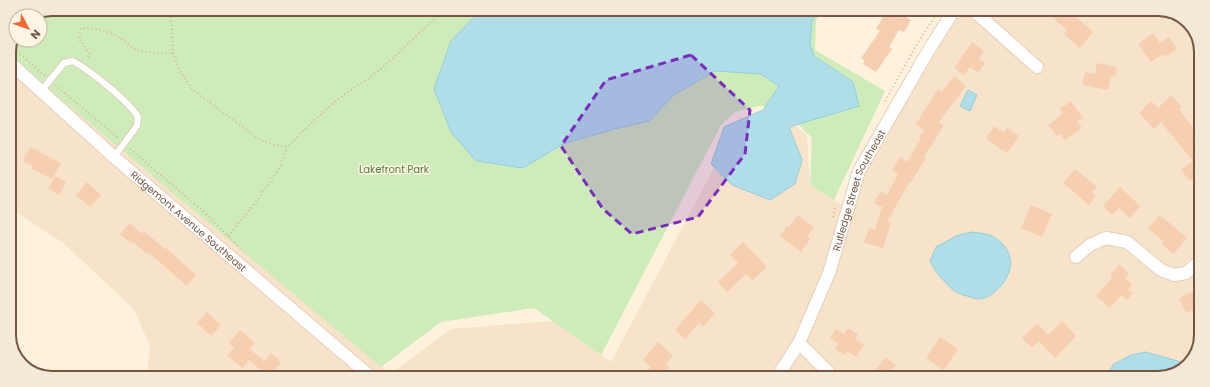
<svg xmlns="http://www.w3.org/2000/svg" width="1210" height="387" font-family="Poppins,sans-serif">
<rect width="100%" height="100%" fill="#fef2dc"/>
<!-- residential -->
<polygon fill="#f6e3ca" points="962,10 1170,11 1191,24 1201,48 1199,347 1185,369 1123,378 147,377 150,346 134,309 62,242 14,211 9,204 9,84 28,68 391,374 451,329 553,321 611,362 734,130 782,115 807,135 810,185 845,207 954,21"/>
<!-- green -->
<polygon fill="#cdecba" points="52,9 825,10 816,20 815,50 885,91 834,200 810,185 812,138 800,126 776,108 759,106 735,112 721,125 601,355 534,308 441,322 381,367 50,90 9,53 16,35 16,40 40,40 40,16 34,16"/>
<!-- water -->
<g fill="#b0dee8" stroke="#95cedb">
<polygon points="481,10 821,10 812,20 810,44 814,56 853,82 859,106 789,127 802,160 795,184 770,200 732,185 711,164 724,127 763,110 779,86 761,74 715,71 674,95 649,121 614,129 563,144 523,168 476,161 451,132 434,89 451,41"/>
<polygon points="968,90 977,95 970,111 960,106"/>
<path d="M 971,232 C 978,233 986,233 992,236 C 1014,248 1016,269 1000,287 C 994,293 988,298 979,299 C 975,299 971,297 967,296 C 958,294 953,291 947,284 C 940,277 934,270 930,261 L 936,247 L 956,236 Z"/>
<path d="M 1146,352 L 1188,364 C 1176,383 1125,378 1104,378 L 1114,364 L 1131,355 Z"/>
</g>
<!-- building -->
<g fill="#f6cfb1">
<polygon points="1049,10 1068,10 1093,32 1080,48 1064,34 1067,30 1054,19 1056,16"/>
<polygon points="886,12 898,18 900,14 911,20 904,32 899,30 889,47 892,49 876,72 863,64 865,61 861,58 880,31 876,29"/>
<polygon points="1153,33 1160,43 1169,37 1177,49 1165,57 1163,54 1151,62 1138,44"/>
<polygon points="972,42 984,51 979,59 985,63 978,73 970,67 964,75 954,68"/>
<polygon points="1097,63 1117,67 1115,76 1111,76 1108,90 1082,85 1085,72 1095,74"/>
<polygon points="954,76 966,86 939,122 944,125 924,157 926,158 911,182 910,181 887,222 891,223 883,248 864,243 869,228 875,230 882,207 874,203 881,191 887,195 898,174 892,170 900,157 907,162 921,138 919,137 924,130 916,124 938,89 942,92"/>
<polygon points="1171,95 1182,107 1179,110 1196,131 1192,134 1199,143 1192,148 1199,156 1200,154 1200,174 1190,181 1181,170 1193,161 1161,122 1154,129 1139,113 1151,101 1158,108"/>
<polygon points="1071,101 1083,118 1077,122 1082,128 1065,140 1060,134 1057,136 1048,125 1063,114 1060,109"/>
<polygon points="994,126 1004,133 1007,128 1019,136 1007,153 986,139"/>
<polygon points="30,147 61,163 52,179 32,169 33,166 23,161"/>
<polygon points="1075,169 1097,187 1092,192 1096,196 1089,205 1063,183"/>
<polygon points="55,176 66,182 59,195 48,189"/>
<polygon points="87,182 101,195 90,207 76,195"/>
<polygon points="1120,187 1140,206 1130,218 1119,208 1112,215 1103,206"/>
<polygon points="1031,205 1052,214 1042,237 1021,228"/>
<polygon points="798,215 814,227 807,237 810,239 801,252 780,236 787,226 789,227"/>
<polygon points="1160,215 1187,238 1173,254 1162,244 1164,242 1148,228"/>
<polygon points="130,223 142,234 144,231 165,249 166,248 196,275 187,286 148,252 147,254 133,242 132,244 120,234"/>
<polygon points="743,242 767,267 752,281 746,274 727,292 718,282 738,263 730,255"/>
<polygon points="1119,264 1129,273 1125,278 1132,284 1128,290 1133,293 1127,300 1121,295 1110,308 1096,296 1112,278 1110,276"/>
<polygon points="1200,289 1200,307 1186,313 1179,298"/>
<polygon points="701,300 715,313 703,327 699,323 685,339 675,330"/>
<polygon points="207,312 221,325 211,336 197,323"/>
<polygon points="1062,321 1076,336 1055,358 1039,341 1032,348 1022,338 1037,323 1048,335"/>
<polygon points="848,328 858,335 855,339 864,345 856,357 847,351 845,355 835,349 839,344 830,338 836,329 844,334"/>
<polygon points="240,330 255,343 250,349 264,361 271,353 281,362 273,372 278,377 257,377 262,371 249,360 243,368 227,356 234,348 229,343"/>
<polygon points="940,337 958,349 944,370 926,358"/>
<polygon points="658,342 673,356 666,364 669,367 660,377 650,377 645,373 651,367 643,360"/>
<polygon points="886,357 896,365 886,378 869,378"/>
</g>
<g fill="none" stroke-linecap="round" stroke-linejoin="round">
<!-- service casing -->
<g stroke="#e4cfbb" stroke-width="8">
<path id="service" d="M 41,91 L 64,63 L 73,61 C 90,71 128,100 138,117 L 137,126 L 114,157"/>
</g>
<!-- minor casing -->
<g stroke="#e4cfbb" stroke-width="14">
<g id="minor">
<polyline points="973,10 1037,67"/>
<path id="s1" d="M 9,62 L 114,157 L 371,377"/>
<polyline points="1076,257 1090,245 1106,238 1127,242 1161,270 1174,275 1186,273 1200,261"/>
<polyline points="799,343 834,378"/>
<path id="s2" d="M 777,377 L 799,343 L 829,273 L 859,171 L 927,53 L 954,10"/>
</g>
</g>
<!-- path -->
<g stroke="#dab295" stroke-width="2" stroke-dasharray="1 3" stroke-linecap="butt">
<path d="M 170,9 L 172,27 L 173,53 L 180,71 L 193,90 L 259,139 L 270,144 L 287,147 C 306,128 326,108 348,92 C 357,86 367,80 376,73 C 400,53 421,30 445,10"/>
<polyline points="11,46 45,76"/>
<path d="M 88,57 L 90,54 L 79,39 L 81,28 C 93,28 106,30 117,36 C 124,40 129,46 135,49 C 146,54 161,53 173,53"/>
<polyline points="55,85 118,138"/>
<polyline points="885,101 917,44 939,10"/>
<polyline points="130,149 202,210 241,249"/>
<polyline points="833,217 835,208"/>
<polyline points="228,236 259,198 280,167 287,147"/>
<polyline points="762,377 767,372"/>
</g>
<!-- service -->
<use href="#service" stroke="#fff" stroke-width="6"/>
<!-- minor -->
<use href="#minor" stroke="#fff" stroke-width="12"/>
</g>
<!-- marked area -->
<path fill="#7b2cbf" fill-opacity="0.2" stroke="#7b2cbf" stroke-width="3" stroke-dasharray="8 5" stroke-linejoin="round" d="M 691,55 L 750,110 L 745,154 L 698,217 L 632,234 L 603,209 L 561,146 L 606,80 Z"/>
<g text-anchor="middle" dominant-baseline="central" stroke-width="3" stroke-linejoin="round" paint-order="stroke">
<!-- park labels -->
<g font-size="10" fill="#4c7b3a" stroke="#fff5e4">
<text x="394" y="169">Lakefront Park</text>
</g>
<!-- street labels -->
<g font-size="10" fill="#745643" stroke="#fff5e4">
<text stroke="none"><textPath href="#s2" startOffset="205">Rutledge Street Southeast</textPath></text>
<text stroke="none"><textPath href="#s1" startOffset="240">Ridgemont Avenue Southeast</textPath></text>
</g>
</g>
<!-- crop -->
<path d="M0 0H1210V387H0ZM52 16H1158A36 36 0 0 1 1194 52V335A36 36 0 0 1 1158 371H52A36 36 0 0 1 16 335V52A36 36 0 0 1 52 16Z" fill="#f4e8d7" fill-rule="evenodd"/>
<path fill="none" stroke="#745643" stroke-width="2" d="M52 16H1158A36 36 0 0 1 1194 52V335A36 36 0 0 1 1158 371H52A36 36 0 0 1 16 335V52A36 36 0 0 1 52 16Z"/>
<!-- north arrow -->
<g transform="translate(28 28) rotate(130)"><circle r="19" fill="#fff5e4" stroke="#c7b5a4"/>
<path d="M0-3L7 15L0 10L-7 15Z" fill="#f36636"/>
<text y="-6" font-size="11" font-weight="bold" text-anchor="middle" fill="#745643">N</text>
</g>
</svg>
